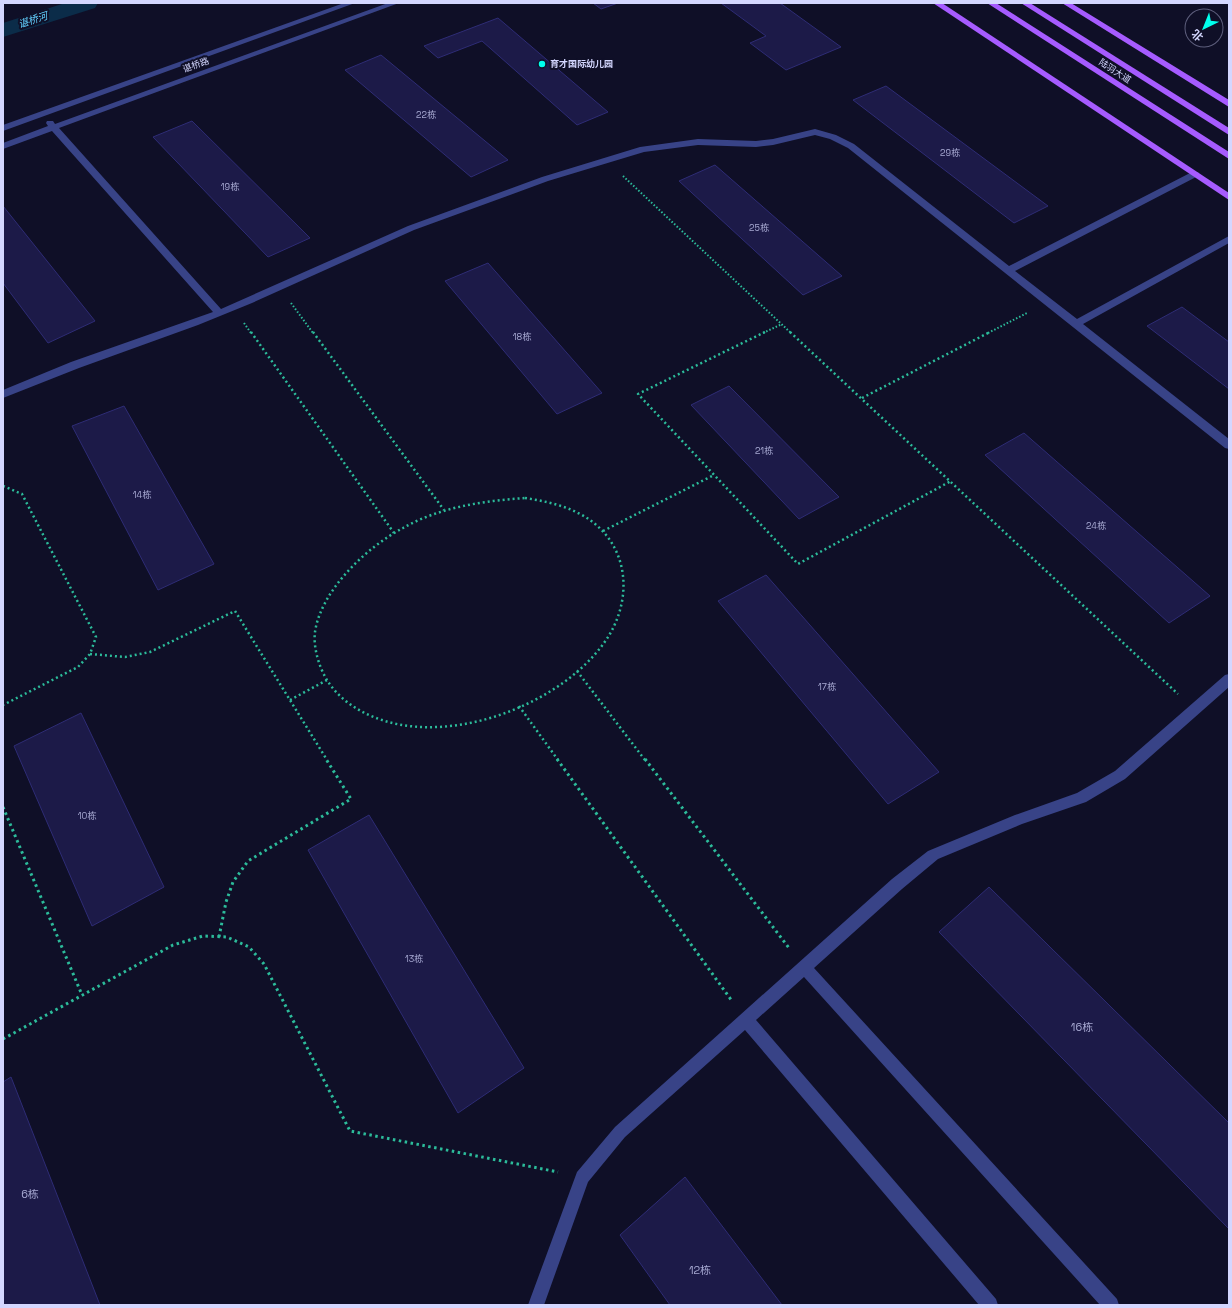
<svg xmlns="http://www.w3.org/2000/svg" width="1232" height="1308" font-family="'Space Grotesk','Noto Sans SC',sans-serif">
<rect width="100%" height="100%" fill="#0f0f27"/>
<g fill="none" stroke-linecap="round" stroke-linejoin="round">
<!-- canal -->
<polygon fill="#0b2c49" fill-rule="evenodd" points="65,3 98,3 95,8 3,37 3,23"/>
</g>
<!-- building -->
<g fill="#1c1a48" stroke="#2e2c75">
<polygon points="593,3 618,3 601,9"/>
<polygon points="721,3 780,3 841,47 786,70 750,43 766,36"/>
<polygon points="498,18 608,112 577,125 482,41 438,58 424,46"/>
<polygon points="381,55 508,160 471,177 345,70"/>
<polygon points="886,86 1048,206 1014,223 853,100"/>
<polygon points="192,121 310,238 268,257 153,137"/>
<polygon points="715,165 842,276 803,295 679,181"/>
<polygon points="3,206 95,321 48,343 3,283"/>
<polygon points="488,263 602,393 557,414 445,281"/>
<polygon points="1182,307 1229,342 1229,389 1147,326"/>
<polygon points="729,386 839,497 799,519 691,405"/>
<polygon points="124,406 214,564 158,590 72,426"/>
<polygon points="1024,433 1210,596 1169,623 985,455"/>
<polygon points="766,575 939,772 888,804 718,601"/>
<polygon points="81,713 164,887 92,926 14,746"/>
<polygon points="369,815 524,1068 458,1113 308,850"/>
<polygon points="989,887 1229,1123 1229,1229 939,932"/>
<polygon points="11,1077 100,1305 3,1305 3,1082"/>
<polygon points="685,1177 782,1305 670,1305 620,1235"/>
</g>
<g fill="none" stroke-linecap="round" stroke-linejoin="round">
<!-- path-far2 -->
<g stroke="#2cbb9a" stroke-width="2" stroke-dasharray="1.5 2" stroke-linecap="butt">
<polyline points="623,176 791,333"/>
<polyline points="291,303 313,333"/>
<polyline points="244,323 251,333"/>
<polyline points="763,333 782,324"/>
<polyline points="988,333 1027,313"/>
</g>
<!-- path-far1 -->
<g stroke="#2cbb9a" stroke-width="2.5" stroke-dasharray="2 3" stroke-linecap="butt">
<polyline points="251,332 394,533"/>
<polyline points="313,332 444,510"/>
<polyline points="765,332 638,394 798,564 951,481"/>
<polyline points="790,332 1178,694"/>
<polyline points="862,398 990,332"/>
<polyline points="3,486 22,494 96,637 90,654 78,667 3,705"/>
<path d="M 525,498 C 544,501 564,505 582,515 C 630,542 635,600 604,643 C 560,704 457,743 385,721 C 362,714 340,701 327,680 C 319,667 313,647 315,632 C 321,590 367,547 403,528 C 440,507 483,501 525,498 Z"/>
<polyline points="603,531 714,475"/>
<polyline points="90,654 125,657 150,652 235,611 327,760"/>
<polyline points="577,671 645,760"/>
<polyline points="290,700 327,680"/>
<polyline points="519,706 558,760"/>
</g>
<!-- path -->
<g stroke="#2cbb9a" stroke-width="3" stroke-dasharray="2.5 3.5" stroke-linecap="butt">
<polyline points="557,759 732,1001"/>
<polyline points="645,759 789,948"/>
<polyline points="3,807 82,995"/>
<polyline points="219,937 226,902 233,882 248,861 351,799 326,759"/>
<polyline points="3,1039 173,945 203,936 227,937 249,947 264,964 350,1131 558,1172"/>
</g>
<!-- minor -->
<g fill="#384387" fill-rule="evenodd">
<polygon points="344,3 355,3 3,131 3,125"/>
<polygon points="388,3 399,3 59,128 221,309 408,226 542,177 640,147 698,139 756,141 773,139 815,129 836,135 854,144 1009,266 1192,172 1198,172 1199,174 1198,176 1015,271 1077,319 1229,236 1229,243 1083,324 1229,439 1229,449 1225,448 848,148 830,139 815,135 773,145 756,147 698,145 644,152 548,181 414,230 252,303 198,325 79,368 3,398 3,390 71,362 213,312 52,131 3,149 3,143 48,126 46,123 47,121 53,121 55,124"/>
<polygon points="1229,674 1229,687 1125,779 1086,802 1022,824 938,859 902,889 814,968 1117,1299 1119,1305 1100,1305 804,977 756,1020 996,1299 998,1305 979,1305 745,1030 625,1137 588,1182 544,1305 528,1305 577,1172 615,1127 892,879 928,851 1015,815 1077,793 1115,771 1225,675"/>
</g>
<!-- major -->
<g fill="#a65bff" fill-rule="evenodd">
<polygon points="933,3 942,3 1229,193 1229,200"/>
<polygon points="987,3 996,3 1229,152 1229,159"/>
<polygon points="1021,3 1030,3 1229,128 1229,135"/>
<polygon points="1062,3 1071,3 1229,100 1229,107"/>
</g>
</g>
<!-- markers -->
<circle fill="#00ffed" stroke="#0f0f27" stroke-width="1.5" cx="542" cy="64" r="4"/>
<g text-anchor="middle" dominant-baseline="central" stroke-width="4" stroke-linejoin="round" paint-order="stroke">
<!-- far-poi labels -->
<g font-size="9" font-weight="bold" fill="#d4d7ff" stroke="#0f0f27" text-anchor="start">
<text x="550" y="64">育才国际幼儿园</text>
</g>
<!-- far-street labels -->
<g font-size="9" fill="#d4d7ff" stroke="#0f0f27">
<text transform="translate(196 65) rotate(-20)">谌桥路</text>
<text transform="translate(1115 71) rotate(33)">陆羽大道</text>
</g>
<!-- number labels -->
<g font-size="9" fill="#a6a8d1">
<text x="426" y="115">22栋</text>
<text x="950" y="153">29栋</text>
<text x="230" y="187">19栋</text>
<text x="759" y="228">25栋</text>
<text x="522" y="337">18栋</text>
<text x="764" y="451">21栋</text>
<text x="142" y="495">14栋</text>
<text x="1096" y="526">24栋</text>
<text x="827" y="687">17栋</text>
<text x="87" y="816">10栋</text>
<text x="414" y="959">13栋</text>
</g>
<!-- far-water labels -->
<g font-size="10" font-style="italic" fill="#62d1ff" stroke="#0f0f27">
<text transform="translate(33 20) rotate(-18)">谌桥河</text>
</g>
<!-- near-number labels -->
<g font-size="11" fill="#a6a8d1">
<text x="1082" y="1027">16栋</text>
<text x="30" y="1194">6栋</text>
<text x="700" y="1270">12栋</text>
</g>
</g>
<!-- border -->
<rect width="1232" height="1308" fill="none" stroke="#d4d7ff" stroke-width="8"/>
<!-- north arrow -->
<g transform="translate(1204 28) rotate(223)"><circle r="19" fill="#0f0f27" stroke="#5e5f7d"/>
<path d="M0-3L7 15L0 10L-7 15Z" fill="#00ffed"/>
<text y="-6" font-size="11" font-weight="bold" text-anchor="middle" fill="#d4d7ff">北</text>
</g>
</svg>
